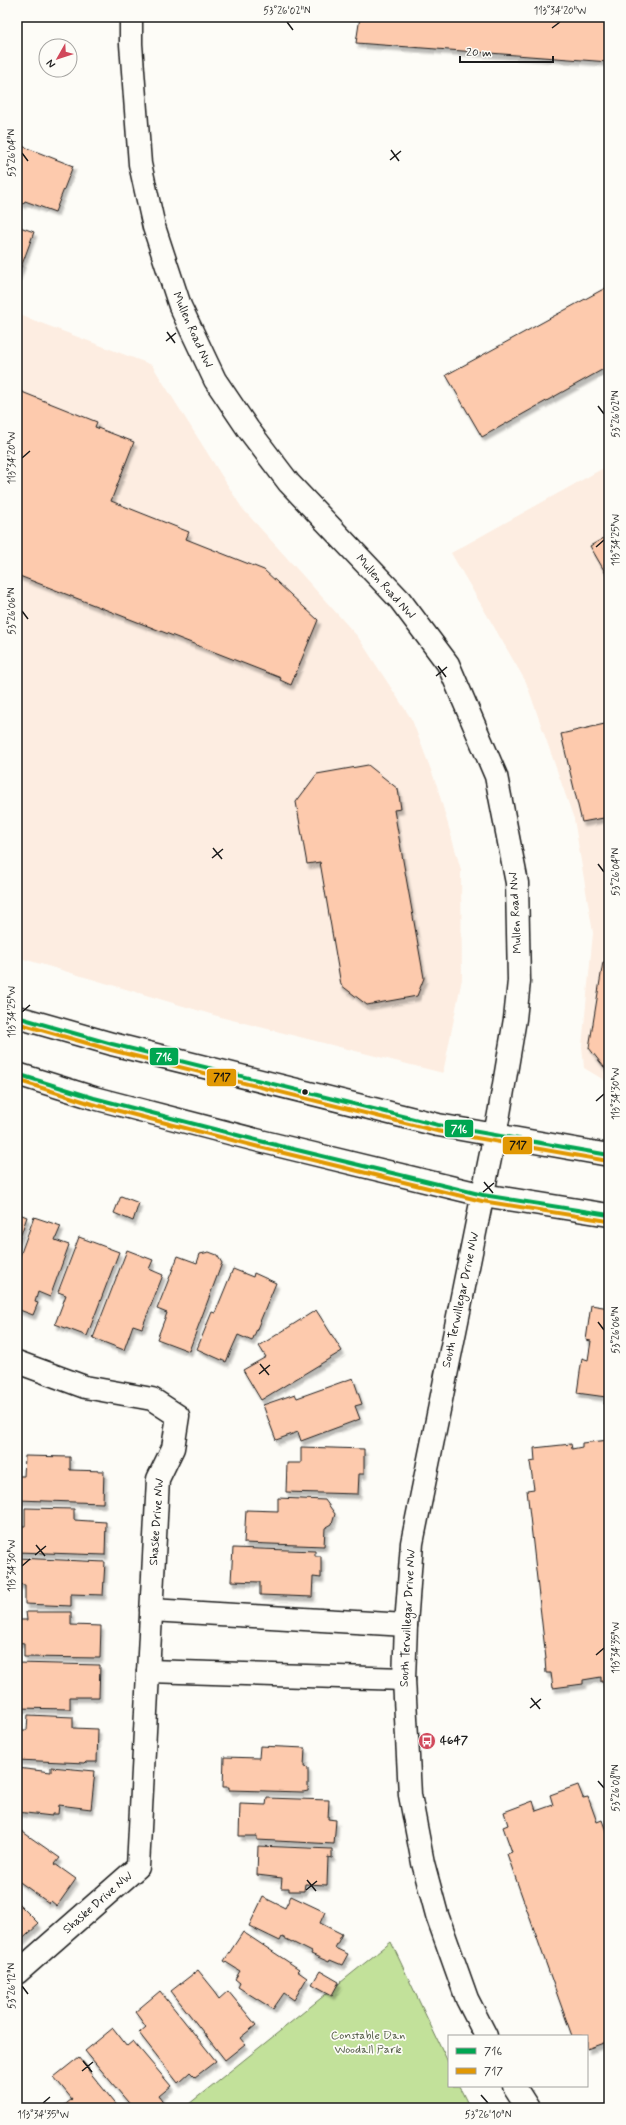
<svg xmlns="http://www.w3.org/2000/svg" width="626" height="2125" font-family="Mynerve,sans-serif">
<defs>
<filter id="shadow"><feDropShadow dx="2.5" dy="4.5" stdDeviation="1" flood-color="#0004"/></filter>
</defs>
<rect width="100%" height="100%" fill="#fdfcf7"/>
<filter id="ink" filterUnits="userSpaceOnUse"><feTurbulence type="fractalNoise" baseFrequency=".025" numOctaves="2"/><feDisplacementMap in="SourceGraphic" scale="8" xChannelSelector="R" yChannelSelector="G"/><feConvolveMatrix kernelMatrix="1 2 1 2 8 2 1 2 1" color-interpolation-filters="sRGB"/></filter>
<g filter="url(#ink)">
<!-- built -->
<g fill="#fdede1">
<polygon points="17,314 152,365 242,508 358,637 412,720 437,786 461,870 462,979 443,1073 224,1018 17,957"/>
<polygon points="609,465 609,1083 584,1068 582,1046 593,933 574,819 526,682 451,553"/>
</g>
<!-- green -->
<polygon fill="#c2e19a" stroke="#6f7e5b" points="391,1942 449,2064 449,2086 459,2086 470,2108 184,2108"/>
<!-- building -->
<g fill="#fdcaad" stroke="#1c1c1c" filter="url(#shadow)">
<polygon points="360,17 609,17 609,62 356,43"/>
<polygon points="17,144 73,166 55,212 25,201 23,204 17,201"/>
<polygon points="17,226 34,232 17,278"/>
<polygon points="609,286 609,366 482,437 446,375"/>
<polygon points="17,390 97,422 95,427 134,442 111,501 189,532 186,539 264,570 318,620 291,685 280,680 281,678 17,575"/>
<polygon points="609,535 609,579 590,546"/>
<polygon points="609,723 609,817 582,822 561,734"/>
<polygon points="368,765 398,789 401,809 394,810 424,978 417,996 367,1005 341,985 320,862 307,864 296,802 317,774"/>
<polygon points="603,962 609,963 609,1068 604,1067 589,1048"/>
<polygon points="121,1196 139,1203 133,1221 114,1213"/>
<polygon points="17,1213 27,1217 17,1246"/>
<polygon points="34,1217 61,1226 55,1240 69,1245 50,1297 38,1292 35,1302 38,1303 33,1315 17,1309 17,1264"/>
<polygon points="79,1237 119,1252 87,1336 55,1324 66,1295 58,1292"/>
<polygon points="127,1250 153,1260 149,1269 163,1275 142,1328 133,1325 124,1350 93,1338"/>
<polygon points="209,1252 217,1255 222,1263 189,1351 157,1339 167,1313 157,1309 178,1256 197,1263 200,1254"/>
<polygon points="233,1269 253,1277 254,1273 276,1283 252,1341 238,1335 226,1362 197,1349 212,1312 215,1313"/>
<polygon points="591,1305 609,1308 609,1405 604,1404 606,1397 577,1393 582,1358 588,1360 591,1341 586,1340"/>
<polygon points="316,1310 342,1351 261,1400 243,1370 266,1357 259,1346"/>
<polygon points="353,1378 362,1404 355,1406 360,1419 301,1441 298,1432 276,1440 263,1405 295,1394 297,1398"/>
<polygon points="609,1440 609,1682 601,1682 601,1677 583,1680 583,1684 553,1688 551,1673 546,1673 545,1659 546,1659 527,1490 534,1489 530,1462 535,1461 534,1448 571,1444 572,1449 582,1447 582,1443"/>
<polygon points="301,1447 364,1449 364,1474 359,1474 358,1494 286,1492 287,1463 301,1463"/>
<polygon points="25,1456 70,1457 70,1470 104,1471 103,1503 18,1500 18,1476 24,1476"/>
<polygon points="278,1498 325,1500 335,1514 332,1524 325,1528 324,1546 244,1543 246,1510 278,1511"/>
<polygon points="25,1508 74,1509 74,1520 106,1522 105,1555 17,1552 17,1526 25,1526"/>
<polygon points="233,1548 315,1551 315,1556 321,1556 321,1578 313,1577 312,1597 260,1595 260,1582 231,1581"/>
<polygon points="17,1558 105,1562 103,1595 71,1594 71,1606 25,1604 25,1585 17,1584"/>
<polygon points="26,1612 71,1612 71,1625 101,1626 100,1658 24,1657 24,1643 17,1642 17,1620 27,1620"/>
<polygon points="17,1663 100,1665 99,1697 70,1697 70,1709 17,1708"/>
<polygon points="28,1715 73,1717 73,1728 98,1729 97,1762 86,1762 85,1763 17,1760 18,1730 27,1730"/>
<polygon points="260,1746 305,1748 304,1767 308,1768 308,1791 303,1792 229,1790 229,1787 223,1787 224,1757 259,1758"/>
<polygon points="51,1767 95,1771 91,1809 59,1805 58,1814 52,1814 52,1816 17,1812 17,1768 51,1772"/>
<polygon points="578,1785 583,1798 588,1797 597,1822 602,1820 609,1840 609,2041 587,2049 587,2036 572,2036 507,1854 512,1852 503,1827 508,1825 504,1812 533,1801 536,1811 553,1805 550,1795"/>
<polygon points="267,1798 329,1800 328,1819 336,1820 334,1844 257,1840 257,1836 239,1836 240,1804 266,1805"/>
<polygon points="17,1828 60,1858 55,1864 76,1879 57,1906 51,1901 49,1903 17,1880"/>
<polygon points="258,1846 332,1849 332,1858 328,1857 327,1885 305,1884 304,1891 289,1891 289,1888 281,1888 282,1878 257,1875"/>
<polygon points="291,1896 325,1912 320,1923 342,1934 335,1948 348,1954 342,1965 330,1960 329,1962 311,1954 312,1952 282,1937 280,1941 249,1926 263,1897 285,1908"/>
<polygon points="17,1902 39,1924 17,1944"/>
<polygon points="243,1932 299,1969 297,1971 307,1978 294,2000 284,1993 273,2009 238,1987 240,1983 235,1979 240,1971 224,1961"/>
<polygon points="198,1970 215,1991 214,1992 219,1999 228,1991 256,2025 240,2038 245,2044 225,2060 171,1991"/>
<polygon points="320,1971 339,1982 332,1995 312,1984"/>
<polygon points="160,1991 216,2061 195,2077 190,2072 178,2083 139,2033 146,2027 135,2012"/>
<polygon points="113,2028 127,2046 133,2041 171,2086 159,2096 164,2103 158,2108 133,2108 85,2051"/>
<polygon points="79,2057 89,2069 88,2070 119,2108 61,2108 72,2099 54,2077"/>
</g>
<g fill="none" stroke-linecap="round" stroke-linejoin="round">
<!-- street casing -->
<g stroke="#1c1c1c" stroke-width="25">
<g id="street">
<polyline points="17,1362 85,1387 152,1399 178,1416 173,1448 158,1479 138,1867 17,1973"/>
<polyline points="151,1610 406,1625"/>
<polyline points="148,1671 404,1679"/>
</g>
</g>
<!-- secondary casing -->
<g stroke="#1c1c1c" stroke-width="25">
<g id="secondary">
<polyline points="131,17 131,44 140,164 154,227 180,306 215,380 248,429 289,483 400,600 448,664 496,776 517,883 519,981 515,1019 499,1114 412,1543 406,1625 404,1679 410,1795 423,1863 437,1915 467,1999 486,2036"/>
<polyline points="17,1017 112,1044 438,1125 609,1155"/>
<polyline points="17,1074 94,1098 260,1141 483,1195 609,1215"/>
<polyline points="514,2086 528,2108"/>
</g>
</g>
<!-- street -->
<use href="#street" stroke="#fdfcf7" stroke-width="22"/>
<!-- secondary -->
<use href="#secondary" stroke="#fdfcf7" stroke-width="22"/>
<!-- bus-1 casing -->
<g stroke="#fdfcf7" stroke-width="7">
<g id="bus-1">
<polyline points="17,1017 112,1044 438,1125 609,1155"/>
<polyline points="17,1074 94,1098 260,1141 483,1195 609,1215"/>
</g>
</g>
<!-- bus-2 casing -->
<g stroke="#fdfcf7" stroke-width="7">
<g id="bus-2">
<polyline points="17,1023 111,1050 437,1131 608,1161"/>
<polyline points="17,1080 92,1104 259,1147 482,1201 608,1221"/>
</g>
</g>
<!-- bus-1 -->
<use href="#bus-1" stroke="#00a651" stroke-width="4"/>
<!-- bus-2 -->
<use href="#bus-2" stroke="#e19803" stroke-width="4"/>
</g>
</g>
<!-- ticks -->
<path fill="none" stroke="#1c1c1c" stroke-width="1.5" d="M 287,22 L 293,30M 552,28 L 560,22M 391,150 L 399,161M 22,153 L 28,161M 390,160 L 401,151M 167,332 L 175,343M 166,341 L 176,333M 598,406 L 604,414M 22,458 L 30,451M 596,547 L 604,540M 22,611 L 28,619M 438,666 L 446,677M 436,676 L 447,667M 213,848 L 222,859M 212,858 L 223,849M 598,864 L 604,872M 22,1012 L 30,1005M 596,1101 L 604,1094M 484,1182 L 493,1193M 483,1192 L 494,1183M 598,1322 L 604,1330M 260,1364 L 269,1375M 259,1374 L 270,1365M 36,1545 L 45,1556M 35,1555 L 46,1546M 22,1566 L 30,1559M 596,1655 L 604,1648M 531,1698 L 540,1709M 530,1708 L 541,1699M 598,1781 L 604,1788M 307,1880 L 316,1891M 306,1890 L 317,1881M 22,1986 L 28,1994M 83,2061 L 92,2072M 82,2071 L 93,2062M 481,2095 L 488,2103M 43,2103 L 50,2097"/>
<!-- icons -->
<defs>
<g id="bus-disc" transform="scale(0.9)"><circle r="9.5" fill="#d1495b" stroke="#fdfcf7"/><path d="M-5-6H5V4H4V6H2V4H-2V6H-4V4H-5ZM-3.5-4V0h7V-4ZM-3.5 1.2v1.5H-2V1.2ZM2 1.2v1.5H3.5V1.2Z" fill="#fff"/></g>
</defs>
<g fill-rule="evenodd">
<use href="#bus-disc" x="427" y="1741"/>
</g>
<!-- markers -->
<circle fill="#1c1c1c" stroke="#fdfcf7" stroke-width="1.5" cx="305" cy="1092" r="3.5"/>
<g text-anchor="middle" dominant-baseline="central" stroke-width="3.5" stroke-linejoin="round" paint-order="stroke">
<!-- street labels -->
<g font-size="12" fill="#1c1c1c" stroke="#fdfcf7">
<text transform="translate(192 330) rotate(66)">Mullen Road NW</text>
<text transform="translate(385 587) rotate(48)">Mullen Road NW</text>
<text transform="translate(516 913) rotate(-93)">Mullen Road NW</text>
<text transform="translate(461 1300) rotate(-78)">South Terwillegar Drive NW</text>
<text transform="translate(157 1522) rotate(-86)">Shaske Drive NW</text>
<text transform="translate(408 1618) rotate(-87)">South Terwillegar Drive NW</text>
<text transform="translate(98 1903) rotate(-41)">Shaske Drive NW</text>
</g>
<!-- poi labels -->
<g font-size="12" font-weight="bold" fill="#1c1c1c" stroke="#fdfcf7" text-anchor="start">
<text x="440" y="1741">4647</text>
</g>
<!-- park labels -->
<g font-size="12" fill="#4e5742" stroke="#fdfcf7">
<text x="368" y="2036">Constable Dan<tspan x="368" dy="14">Woodall Park</tspan></text>
</g>
</g>
<g stroke="#fdfcf7" stroke-width="1.5">
<rect x="149" y="1047" width="30" height="19" rx="4" fill="#00a651"/>
<rect x="206" y="1068" width="31" height="19" rx="4" fill="#e19803"/>
<rect x="444" y="1119" width="30" height="19" rx="4" fill="#00a651"/>
<rect x="502" y="1136" width="31" height="19" rx="4" fill="#e19803"/>
</g>
<g font-size="11" text-anchor="middle" font-weight="bold" fill="#fff">
<text x="164" y="1061">716</text>
<text x="459" y="1133">716</text>
</g>
<g font-size="11" text-anchor="middle" font-weight="bold" fill="#111">
<text x="222" y="1081">717</text>
<text x="518" y="1149">717</text>
</g>
<!-- margin -->
<rect width="626" height="2125" fill="none" stroke="#fdfcf7" stroke-width="44"/>
<!-- legend -->
<rect x="448" y="2035" width="140" height="52" fill="#fdfcf7" stroke="#a3a29f"/>
<rect x="456" y="2048" width="20" height="6" fill="#00a651" stroke="#a3a29f"/>
<text x="484" y="2055" font-size="12" fill="#1c1c1c">716</text>
<rect x="456" y="2068" width="20" height="6" fill="#e19803" stroke="#a3a29f"/>
<text x="484" y="2075" font-size="12" fill="#1c1c1c">717</text>
<!-- north arrow -->
<g transform="translate(58 58) rotate(231)"><circle r="19" fill="#fdfcf7" stroke="#a3a29f"/>
<path d="M0-3L7 15L0 10L-7 15Z" fill="#d1495b"/>
<text y="-6" font-size="11" font-weight="bold" text-anchor="middle" fill="#1c1c1c">N</text>
</g>
<!-- scale -->
<path d="M460 56v6h93v-6" fill="none" stroke="#1c1c1c" stroke-width="2"/>
<text x="466" y="56" font-size="12" fill="#1c1c1c" stroke="#fdfcf7" stroke-width="3" paint-order="stroke">20 m</text>
<rect x="22" y="22" width="582" height="2081" fill="none" stroke="#1c1c1c" stroke-width="1.5"/>
<g font-size="10" text-anchor="middle" fill="#1c1c1c">
<text x="287" y="14">53°26'02"N</text>
<text x="560" y="14">113°34'20"W</text>
<text transform="translate(11 153) rotate(-90)" y="4">53°26'04"N</text>
<text transform="translate(615 414) rotate(-90)" y="4">53°26'02"N</text>
<text transform="translate(11 458) rotate(-90)" y="4">113°34'20"W</text>
<text transform="translate(615 540) rotate(-90)" y="4">113°34'25"W</text>
<text transform="translate(11 611) rotate(-90)" y="4">53°26'06"N</text>
<text transform="translate(615 872) rotate(-90)" y="4">53°26'04"N</text>
<text transform="translate(11 1012) rotate(-90)" y="4">113°34'25"W</text>
<text transform="translate(615 1094) rotate(-90)" y="4">113°34'30"W</text>
<text transform="translate(615 1330) rotate(-90)" y="4">53°26'06"N</text>
<text transform="translate(11 1566) rotate(-90)" y="4">113°34'30"W</text>
<text transform="translate(615 1648) rotate(-90)" y="4">113°34'35"W</text>
<text transform="translate(615 1788) rotate(-90)" y="4">53°26'08"N</text>
<text transform="translate(11 1986) rotate(-90)" y="4">53°26'12"N</text>
<text x="43" y="2118">113°34'35"W</text>
<text x="488" y="2118">53°26'10"N</text>
</g>
</svg>
